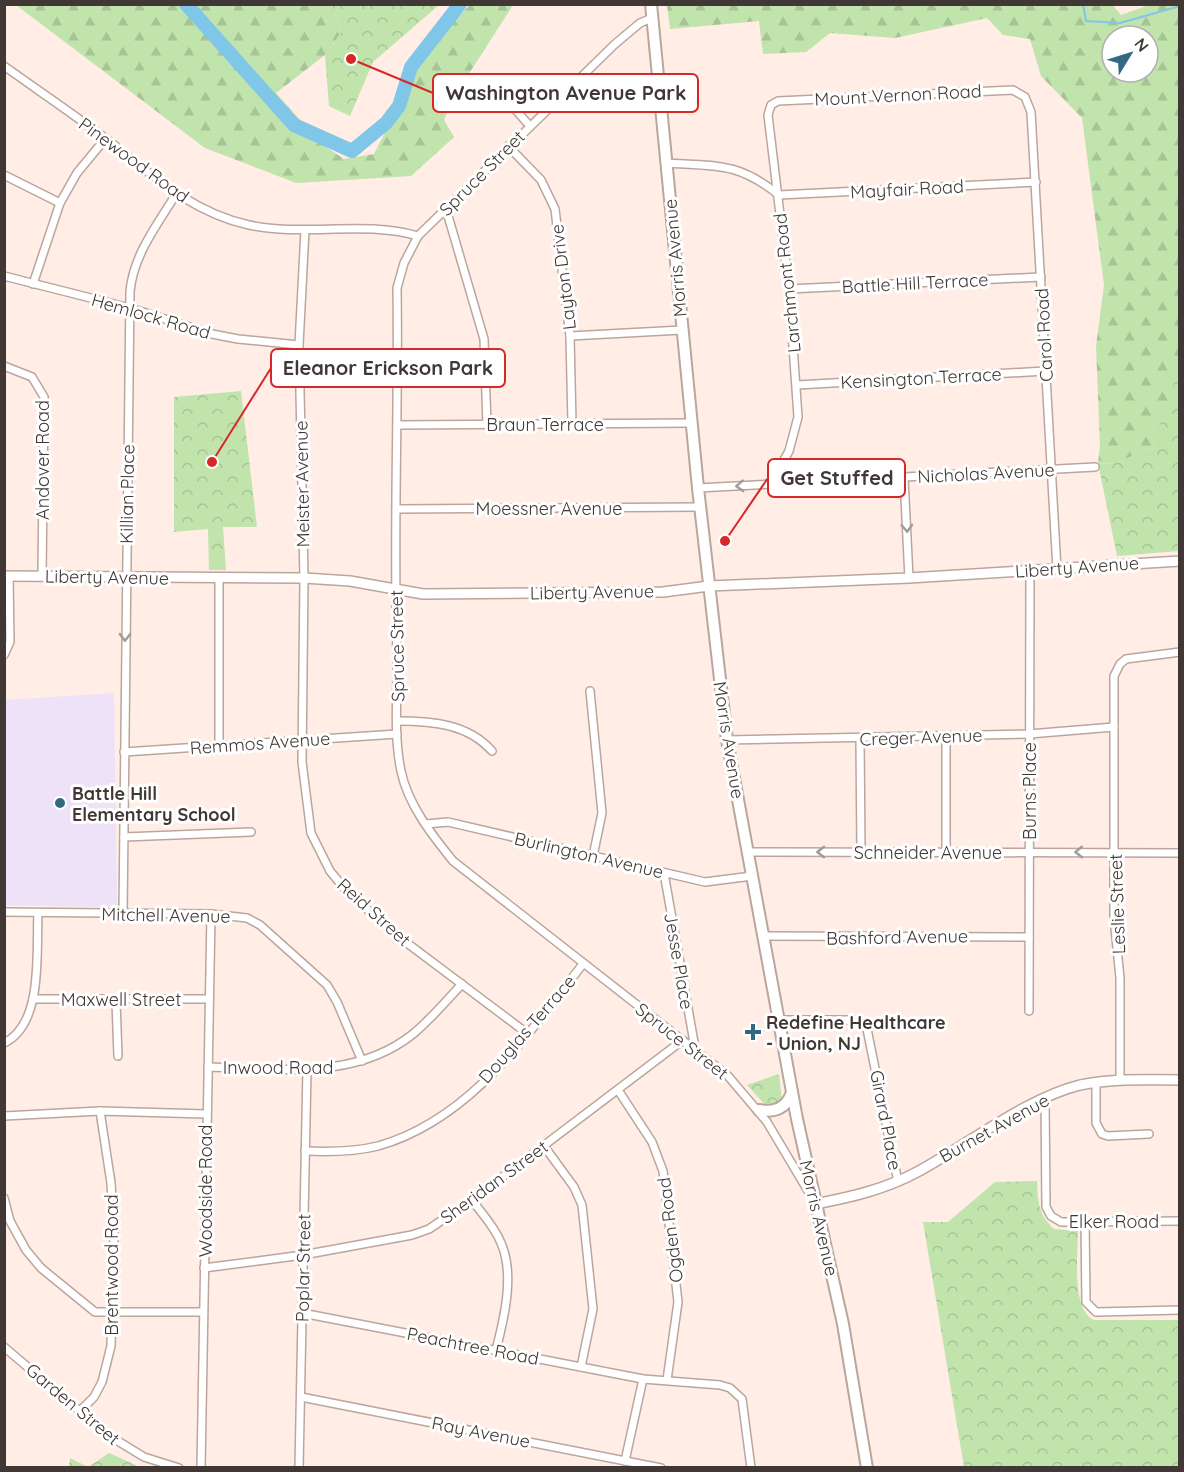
<svg xmlns="http://www.w3.org/2000/svg" width="1184" height="1472" font-family="Quicksand,sans-serif">
<defs>
<pattern id="forest-firs" width="22" height="20" patternUnits="userSpaceOnUse" patternTransform="scale(1.5)"><rect width="22" height="20" fill="#c0e4ac"/><path d="M5 1l3.5 6h-7zM16 11l3.5 6h-7z" fill="#a6c495"/></pattern>
<pattern id="park-crowns" width="20" height="18" patternUnits="userSpaceOnUse" patternTransform="scale(1.5)"><rect width="20" height="18" fill="#c0e4ac"/><path d="M2 6a3 3 0 1 1 6 0M12 15a3 3 0 1 1 6 0" fill="none" stroke="#a6c495"/></pattern>
</defs>
<rect width="100%" height="100%" fill="#ffede6"/>
<!-- education -->
<polygon fill="#ede2f7" points="114,693 117,907 5,905 5,700"/>
<!-- forest -->
<g fill="url(#forest-firs)" fill-rule="evenodd">
<path d="M 1112,4 L 1121,15 L 1149,5 L 1179,5 L 1179,373 L 1152,448 L 1113,464 L 1098,463 L 1100,445 L 1096,346 L 1104,285 L 1082,118 L 1041,76 L 1030,39 L 1003,35 L 987,18 L 895,38 L 830,33 L 806,52 L 763,54 L 759,21 L 670,29 L 667,5 ZM 1112,36 L 1148,36 L 1148,72 L 1112,72 Z"/>
<polygon points="16,5 332,5 341,33 325,55 276,93 323,145 344,159 374,154 431,43 470,5 513,5 452,100 444,120 454,137 411,176 296,183 205,148"/>
</g>
<!-- park -->
<g fill="url(#park-crowns)">
<polygon points="332,5 439,5 373,62 350,116 329,106 325,55 341,33"/>
<polygon points="1178,372 1179,551 1117,556 1098,463 1113,464 1152,448"/>
<polygon points="241,391 257,527 223,527 226,570 209,570 208,529 174,532 174,397"/>
<polygon points="779,1074 782,1100 768,1108 747,1085"/>
<path d="M 1037,1181 C 1038,1202 1038,1214 1054,1229 L 1078,1231 C 1078,1254 1071,1310 1094,1320 L 1179,1320 L 1179,1467 L 964,1467 L 923,1222 L 948,1222 L 995,1182 Z"/>
<polygon points="109,1453 140,1467 69,1467 70,1458 88,1467"/>
</g>
<g fill="none" stroke-linecap="round" stroke-linejoin="round">
<!-- stream -->
<polyline stroke="#80c6e8" stroke-width="2" points="1083,4 1086,21 1120,23 1180,6"/>
<!-- river -->
<polyline stroke="#80c6e8" stroke-width="14" points="186,4 294,125 352,151 386,123 399,106 411,67 460,4"/>
<!-- street casing -->
<g stroke="#bba69d" stroke-width="10">
<g id="street">
<path d="M 652,18 L 640,23 L 615,44 L 418,236 L 404,263 L 397,288 C 399,410 393,531 397,653 C 398,692 393,733 401,771 C 408,805 432,835 453,861 L 728,1076 L 767,1122 L 811,1196"/>
<path d="M 4,66 C 39,91 75,115 109,141 C 153,176 193,213 249,225 C 304,237 363,220 418,236"/>
<polyline points="499,91 529,125"/>
<polyline points="508,146 541,180 555,209 570,336 572,424"/>
<path d="M 666,163 C 716,166 738,162 779,195"/>
<polyline points="4,175 60,203"/>
<polyline points="779,195 1036,182"/>
<polyline points="446,209 484,339 487,425"/>
<polyline points="305,230 299,345 304,578 302,762 311,833 330,871 349,894 407,943 528,1034"/>
<polyline points="4,276 130,308 212,334 238,339 299,345"/>
<polyline points="33,284 60,203 77,173 105,139"/>
<polyline points="789,289 1041,277"/>
<polyline points="570,336 682,330"/>
<polyline points="4,366 32,377 44,397 42,576"/>
<polyline points="797,385 1045,371"/>
<polyline points="397,425 692,423"/>
<polyline points="904,478 909,578"/>
<polyline points="770,485 789,451 798,417 789,289 768,115 771,105 778,101 1013,90 1025,97 1031,112 1057,570"/>
<polyline points="698,488 1095,467"/>
<polyline points="398,509 700,507"/>
<polyline points="219,578 219,746"/>
<polyline points="4,655 10,642 9,576"/>
<polyline points="590,691 602,813 593,856"/>
<path d="M 398,721 C 433,721 468,724 492,751"/>
<polyline points="946,737 946,853"/>
<polyline points="860,739 861,852"/>
<polyline points="727,740 1029,734 1114,727"/>
<polyline points="124,752 397,734"/>
<polyline points="426,824 448,822 705,882 752,876"/>
<polyline points="124,837 251,832"/>
<polyline points="748,852 1180,853"/>
<polyline points="664,873 695,1048"/>
<polyline points="4,912 211,914 247,918 260,925 327,985 337,1002 362,1061"/>
<path d="M 123,913 L 130,292 C 133,255 158,224 176,194"/>
<polyline points="764,936 1029,937"/>
<polyline points="33,999 209,999"/>
<polyline points="116,1001 118,1056"/>
<polyline points="1029,1011 1030,571"/>
<polyline points="779,1020 854,1020 866,1024 898,1182"/>
<path d="M 4,1043 C 44,1024 36,951 38,913"/>
<path d="M 208,1067 C 279,1068 354,1081 413,1034 C 431,1019 446,1001 462,984"/>
<polyline points="1120,1080 1120,978 1114,918 1114,676 1120,664 1126,659 1180,652"/>
<polyline points="1096,1082 1096,1123 1102,1134 1108,1136 1149,1134"/>
<polyline points="618,1090 652,1142 663,1171 678,1302 667,1380"/>
<polyline points="1045,1099 1046,1207 1051,1216 1061,1222 1180,1221"/>
<polyline points="4,1116 100,1111 206,1114"/>
<polyline points="544,1146 574,1187 582,1205 593,1309 581,1367"/>
<path d="M 305,1151 C 329,1152 354,1152 378,1146 C 470,1120 527,1035 583,964"/>
<polyline points="4,1198 10,1221 26,1250 41,1268 95,1312 203,1312"/>
<path d="M 472,1200 C 482,1214 495,1227 501,1243 C 515,1274 504,1319 496,1350"/>
<polyline points="1085,1222 1086,1302 1096,1312 1180,1310"/>
<polyline points="204,1268 303,1255 412,1235 429,1229 472,1200 683,1040"/>
<polyline points="302,1313 643,1379 720,1385 730,1388 742,1399 751,1468"/>
<polyline points="4,1347 108,1435 144,1457 179,1468"/>
<polyline points="301,1397 661,1468"/>
<polyline points="81,1410 94,1397 102,1382 111,1346 114,1237 111,1183 100,1111"/>
<polyline points="625,1461 643,1379"/>
<polyline points="201,1468 211,914"/>
<polyline points="299,1468 307,1069"/>
</g>
</g>
<!-- secondary casing -->
<g stroke="#bba69d" stroke-width="12">
<g id="secondary">
<polyline points="4,576 304,578 350,581 423,594 663,592 709,586 909,578 1180,561"/>
<path d="M 815,1204 C 852,1197 886,1189 919,1171 C 967,1145 1027,1098 1080,1085 C 1112,1078 1147,1080 1180,1080"/>
</g>
</g>
<!-- primary casing -->
<g stroke="#bba69d" stroke-width="14">
<g id="primary">
<polyline points="651,4 698,488 727,740 797,1119 843,1324 867,1468"/>
<path d="M 759,1110 C 775,1113 787,1108 792,1092"/>
</g>
</g>
<!-- street -->
<use href="#street" stroke="#fff" stroke-width="7"/>
<!-- secondary -->
<use href="#secondary" stroke="#fff" stroke-width="9"/>
<!-- primary -->
<use href="#primary" stroke="#fff" stroke-width="10"/>
</g>
<!-- one-way arrows -->
<defs><path id="oneway-chevron" d="M-2-3.5L2.5 0L-2 3.5" fill="none" stroke-width="1.6" stroke-linecap="round" stroke-linejoin="round" transform="scale(1.5)"/></defs>
<g stroke="#a09c9a">
<use href="#oneway-chevron" transform="translate(740 486) rotate(177)"/>
<use href="#oneway-chevron" transform="translate(907 528) rotate(87)"/>
<use href="#oneway-chevron" transform="translate(125 637) rotate(91)"/>
<use href="#oneway-chevron" transform="translate(821 852) rotate(-180)"/>
<use href="#oneway-chevron" transform="translate(1079 852) rotate(179)"/>
</g>
<!-- markers -->
<g fill="#316983" stroke="#fff" stroke-width="2">
<circle cx="60" cy="803" r="6"/>
<path d="M750 1023h6v6h6v6h-6v6h-6v-6h-6v-6h6z"/>
</g>
<g text-anchor="middle" dominant-baseline="central" stroke-width="6" stroke-linejoin="round" paint-order="stroke">
<!-- street labels -->
<g font-size="18" fill="#413835" stroke="#fff">
<text transform="translate(898 95) rotate(-3)">Mount Vernon Road</text>
<text transform="translate(134 160) rotate(36)">Pinewood Road</text>
<text transform="translate(482 173) rotate(-45)">Spruce Street</text>
<text transform="translate(907 189) rotate(-3)">Mayfair Road</text>
<text transform="translate(675 258) rotate(-95)">Morris Avenue</text>
<text transform="translate(563 277) rotate(-97)">Layton Drive</text>
<text transform="translate(787 283) rotate(-96)">Larchmont Road</text>
<text transform="translate(915 283) rotate(-3)">Battle Hill Terrace</text>
<text transform="translate(151 316) rotate(16)">Hemlock Road</text>
<text transform="translate(1044 335) rotate(-93)">Carol Road</text>
<text transform="translate(921 378) rotate(-3)">Kensington Terrace</text>
<text x="545" y="424">Braun Terrace</text>
<text transform="translate(42 460) rotate(-90)">Andover Road</text>
<text transform="translate(986 473) rotate(-3)">Nicholas Avenue</text>
<text transform="translate(302 484) rotate(-91)">Meister Avenue</text>
<text transform="translate(127 494) rotate(-89)">Killian Place</text>
<text x="549" y="508">Moessner Avenue</text>
<text transform="translate(1077 567) rotate(-4)">Liberty Avenue</text>
<text transform="translate(107 577) rotate(1)">Liberty Avenue</text>
<text transform="translate(592 592) rotate(-1)">Liberty Avenue</text>
<text transform="translate(397 646) rotate(-91)">Spruce Street</text>
<text transform="translate(921 737) rotate(-2)">Creger Avenue</text>
<text transform="translate(729 740) rotate(81)">Morris Avenue</text>
<text transform="translate(260 743) rotate(-4)">Remmos Avenue</text>
<text transform="translate(1029 791) rotate(-90)">Burns Place</text>
<text x="928" y="852">Schneider Avenue</text>
<text transform="translate(589 855) rotate(13)">Burlington Avenue</text>
<text transform="translate(1117 904) rotate(-92)">Leslie Street</text>
<text transform="translate(374 912) rotate(42)">Reid Street</text>
<text transform="translate(166 915) rotate(1)">Mitchell Avenue</text>
<text transform="translate(897 937) rotate(-1)">Bashford Avenue</text>
<text transform="translate(679 961) rotate(80)">Jesse Place</text>
<text x="121" y="999">Maxwell Street</text>
<text transform="translate(527 1029) rotate(-49)">Douglas Terrace</text>
<text transform="translate(682 1041) rotate(38)">Spruce Street</text>
<text x="278" y="1067">Inwood Road</text>
<text transform="translate(886 1120) rotate(79)">Girard Place</text>
<text transform="translate(994 1128) rotate(-29)">Burnet Avenue</text>
<text transform="translate(494 1182) rotate(-36)">Sheridan Street</text>
<text transform="translate(205 1191) rotate(-90)">Woodside Road</text>
<text transform="translate(819 1218) rotate(77)">Morris Avenue</text>
<text x="1114" y="1221">Elker Road</text>
<text transform="translate(670 1230) rotate(-97)">Ogden Road</text>
<text transform="translate(111 1265) rotate(-90)">Brentwood Road</text>
<text transform="translate(303 1268) rotate(-89)">Poplar Street</text>
<text transform="translate(473 1346) rotate(11)">Peachtree Road</text>
<text transform="translate(73 1404) rotate(40)">Garden Street</text>
<text transform="translate(481 1432) rotate(11)">Ray Avenue</text>
</g>
<!-- poi labels -->
<g font-size="18" font-weight="bold" fill="#413835" stroke="#fff" text-anchor="start">
<text x="72" y="793">Battle Hill<tspan x="72" dy="21">Elementary School</tspan></text>
<text x="766" y="1022">Redefine Healthcare<tspan x="766" dy="21">- Union, NJ</tspan></text>
</g>
</g>
<!-- callouts -->
<path fill="none" stroke="#d62828" stroke-width="2" d="M351 59L433 93M212 462L271 368M725 541L768 478"/>
<g fill="#d62828" stroke="#fff" stroke-width="2">
<circle cx="351" cy="59" r="6"/>
<circle cx="212" cy="462" r="6"/>
<circle cx="725" cy="541" r="6"/>
</g>
<g fill="#fff" stroke="#d62828" stroke-width="2">
<rect x="433" y="74" width="265" height="38" rx="6"/>
<rect x="271" y="349" width="234" height="38" rx="6"/>
<rect x="768" y="459" width="137" height="38" rx="6"/>
</g>
<g font-size="20" text-anchor="middle" font-weight="bold" fill="#413835">
<text x="566" y="100">Washington Avenue Park</text>
<text x="388" y="375">Eleanor Erickson Park</text>
<text x="837" y="485">Get Stuffed</text>
</g>
<!-- border -->
<rect width="1184" height="1472" fill="none" stroke="#413835" stroke-width="12"/>
<!-- north arrow -->
<g transform="translate(1130 54) rotate(52)"><circle r="28" fill="#ffffff" stroke="#b3afae" stroke-width="1.5"/>
<path d="M0-4.5L10 22L0 15L-10 22Z" fill="#316983"/>
<text y="-9" font-size="16" font-weight="bold" text-anchor="middle" fill="#413835">N</text>
</g>
</svg>
